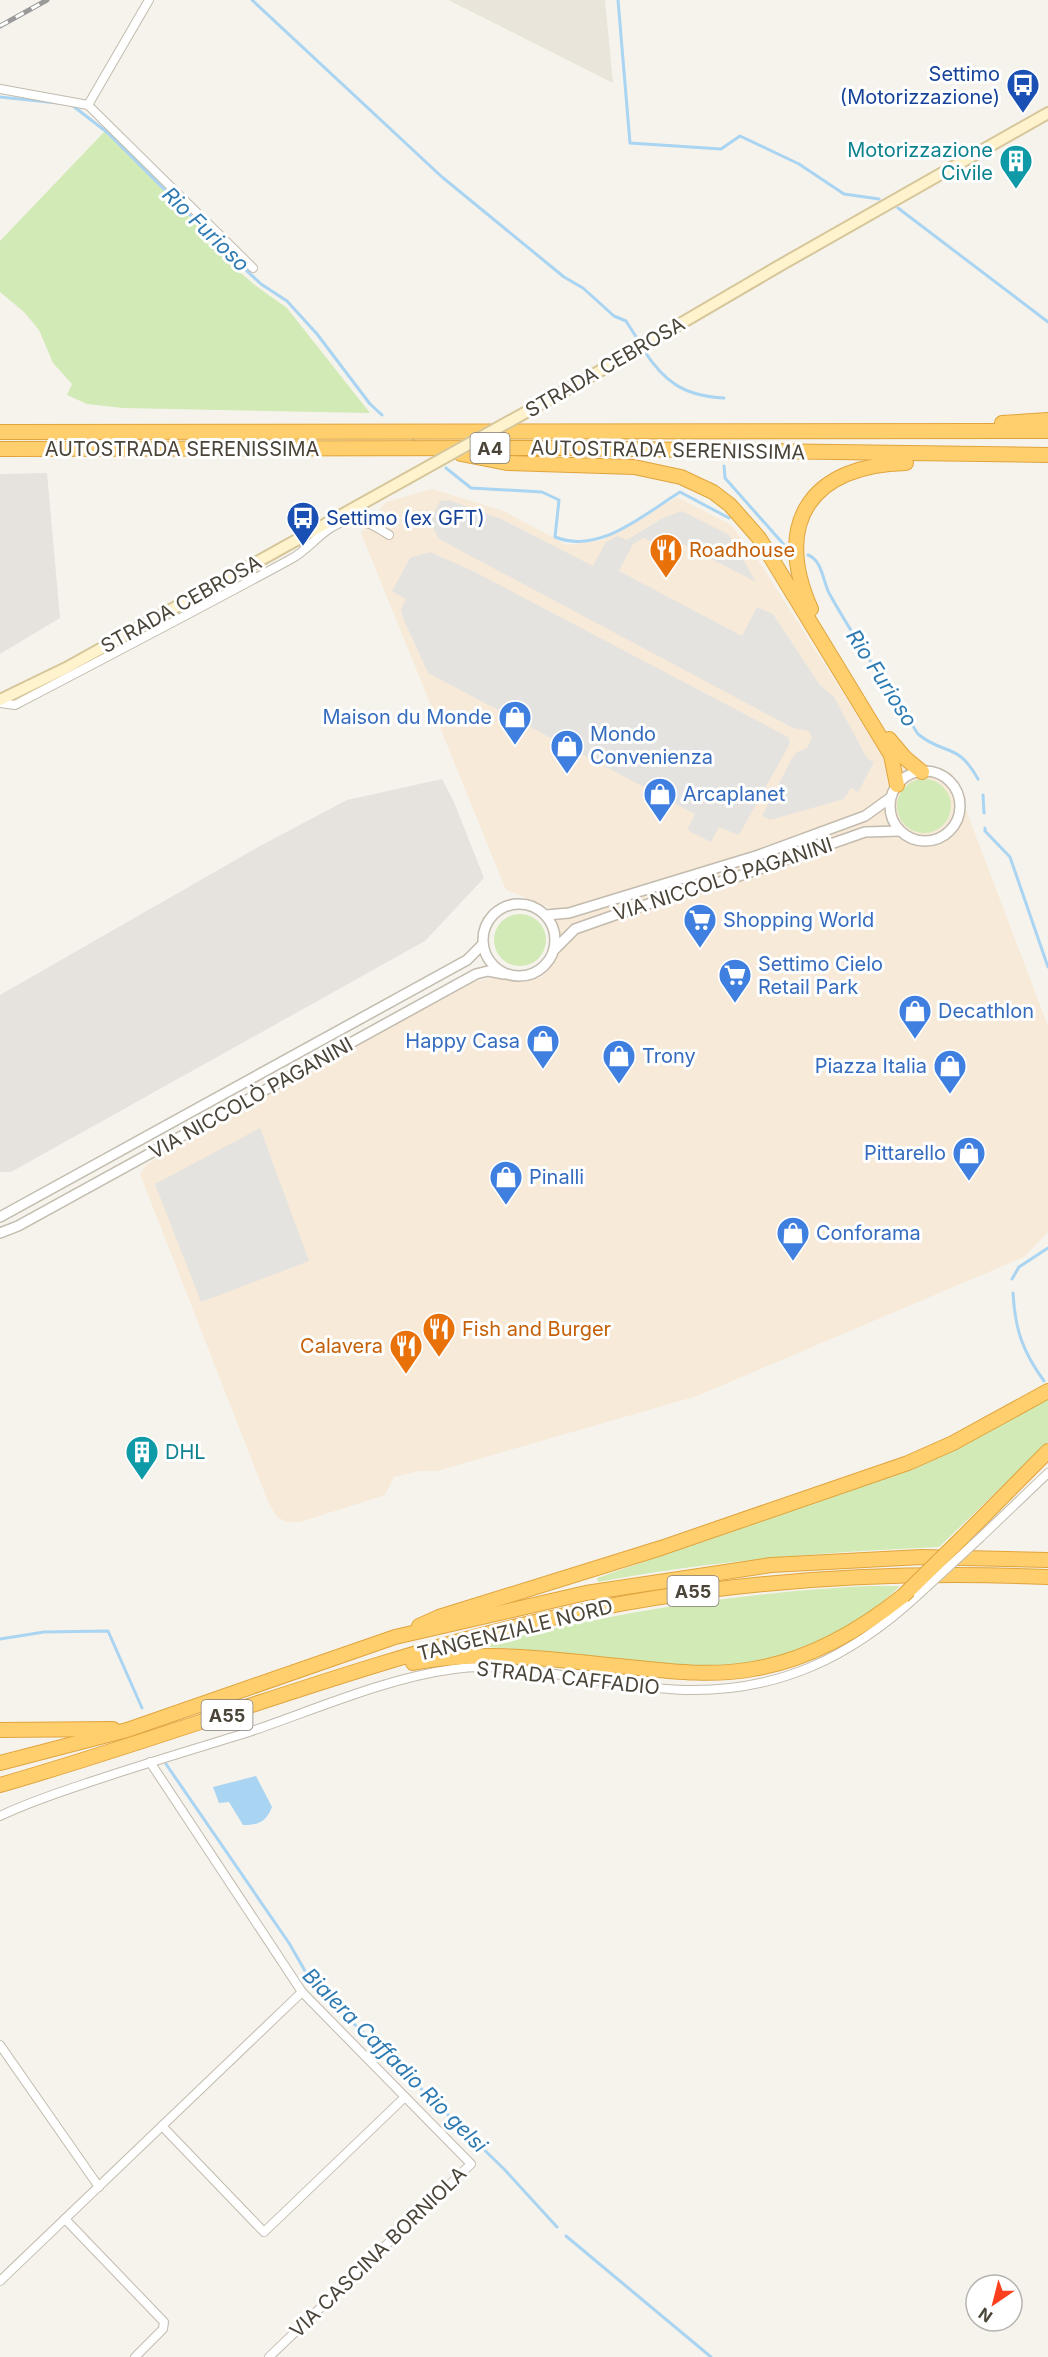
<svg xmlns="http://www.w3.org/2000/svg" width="1048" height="2357" font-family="Inter,sans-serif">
<rect width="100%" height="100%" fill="#f6f3ec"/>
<!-- residential -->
<polygon fill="#eae5da" points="448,0 605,0 613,83 502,27"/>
<!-- commercial -->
<polygon fill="#f7ead8" points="432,489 504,511 567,545 602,540 677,497 731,525 762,566 882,755 952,773 1048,1026 1048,1232 1024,1257 697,1396 437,1471 419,1471 394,1477 385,1495 300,1522 287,1522 277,1517 269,1504 140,1174 146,1165 468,983 492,978 542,977 563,947 549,907 506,890 361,533 386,502"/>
<!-- industrial -->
<g fill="#e6e2dd">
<polygon points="47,473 60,618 0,654 0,474"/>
<polygon points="442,779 454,802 484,878 425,941 11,1172 0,1172 0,995 260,846 347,800"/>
</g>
<!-- green -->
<g fill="#d2eab5">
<polygon points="106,130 216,245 229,263 256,286 287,308 370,413 123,408 87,404 67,395 72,384 53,363 39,330 24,312 0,292 0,241"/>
<circle cx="924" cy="806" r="27"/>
<circle cx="520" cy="940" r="26"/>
<path d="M 1048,1398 L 1048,1442 L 939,1547 C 824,1552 711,1561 598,1582 L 597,1578 L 884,1479 L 980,1435 Z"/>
<path d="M 867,1586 L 900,1586 C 772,1709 643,1659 489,1647 L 488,1644 C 613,1612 738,1593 867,1586 Z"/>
</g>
<!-- parking -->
<g fill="#e5e3e0">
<polygon points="449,500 501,519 593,566 606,542 617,536 627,540 661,519 682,511 729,535 756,582 671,538 664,548 644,538 633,544 619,571 742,636 757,607 773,614 819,684 834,697 867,758 874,762 858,792 851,788 844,799 770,820 762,816 791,760 797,752 807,748 812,738 809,731 793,728 439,539 430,522 440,501"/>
<polygon points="430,552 475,572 788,737 790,743 739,835 719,827 711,842 687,830 695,814 693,813 428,673 403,618 401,609 406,599 392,591 410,558"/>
<polygon points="260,1128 309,1261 201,1302 155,1184"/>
</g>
<!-- water -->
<path fill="#a9d4f2" d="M 256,1776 L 272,1807 C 266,1822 259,1825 243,1825 L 229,1802 L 219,1803 L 213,1787 Z"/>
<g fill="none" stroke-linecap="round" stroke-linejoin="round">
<!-- stream -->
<g stroke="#a9d4f2" stroke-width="3">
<polyline points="252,0 442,177 564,277 583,288 614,316 626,321 640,343"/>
<polyline points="618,0 630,143 721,149 740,136 799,164 844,194 879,199"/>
<polyline points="0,97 58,103"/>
<polyline points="73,106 108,133 230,255 261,284 287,301 317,334 370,404 382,415"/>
<polyline points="898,208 1048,322"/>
<path d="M 643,349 C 664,382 684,396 724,398"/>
<polyline points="413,440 414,441"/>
<polyline points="724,466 725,478 786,547"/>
<path d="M 446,468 L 471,488 L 542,492 L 559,500 L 555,537 C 600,555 644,514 680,492 L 729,518"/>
<path d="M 808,555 C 822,560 823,581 829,593 C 856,642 888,688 918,734 C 944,756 957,741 978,779"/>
<polyline points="983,795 984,813"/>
<polyline points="985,828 985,831 1010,857 1048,967"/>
<polyline points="1012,1279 1019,1267 1048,1248"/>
<path d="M 1013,1293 C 1015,1330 1023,1352 1044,1381"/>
<polyline points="0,1639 44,1632 108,1631 142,1708"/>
<polyline points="166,1764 289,1943 312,1983 504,2169 557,2227"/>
<polyline points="566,2236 711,2357"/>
</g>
<!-- minor casing -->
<g stroke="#c2bbae" stroke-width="10">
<g id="minor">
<polyline points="0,89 88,105 253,268"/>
<polyline points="88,105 149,0"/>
<path d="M 0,703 L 15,705 C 107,657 199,609 291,559 C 310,549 325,525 347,521 C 362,518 377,527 389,535"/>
<polyline points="981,1537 1048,1473"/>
<polyline points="150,1762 302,1992 471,2164 269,2357"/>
<path d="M 0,1816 C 31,1801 63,1791 96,1780 C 147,1763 198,1748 249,1732 C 314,1710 386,1678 454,1669 C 494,1663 535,1672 575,1677 C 611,1682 649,1689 686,1690 C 779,1692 851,1657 918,1595"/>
<polyline points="0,2045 99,2187"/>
<polyline points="162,2126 264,2232 405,2097"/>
<polyline points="65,2219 164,2322 163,2329 135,2357"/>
<polyline points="0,2281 302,1992"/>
</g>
</g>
<!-- tertiary casing -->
<g stroke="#c2bbae" stroke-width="12">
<g id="tertiary">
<circle cx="925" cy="806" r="35"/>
<circle cx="519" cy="940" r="36"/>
<polyline points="546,915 569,913 759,855 865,816 890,798"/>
<polyline points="555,949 575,929 632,909 739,876 865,832 900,831"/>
<polyline points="0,1217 467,960 483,944"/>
<polyline points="0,1233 18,1226 476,974 488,971 504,974"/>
</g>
</g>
<!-- secondary casing -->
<g stroke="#d6c79b" stroke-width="14">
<g id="secondary">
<polyline points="779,266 1048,113"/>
<polyline points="0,700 66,668 338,517"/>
</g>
</g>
<!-- motorway casing -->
<g stroke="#e0a43c" stroke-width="16">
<g id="motorway">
<polyline points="1002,423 1048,420"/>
<polyline points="0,432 1048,431"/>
<polyline points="0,449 559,448 1048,455"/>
<polyline points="461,454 507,463 634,467 681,477 713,492 730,505 759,538 891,755 897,785"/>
<path d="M 811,609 C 772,522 812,465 906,463"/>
<polyline points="889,739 905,758 922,772"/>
<polyline points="963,1537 1048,1451"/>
<polyline points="419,1626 439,1617 661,1548 908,1463 953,1443 1048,1391"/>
<path d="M 413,1663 C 490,1648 562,1661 639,1668 C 676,1672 715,1676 753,1669 C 808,1660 859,1631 903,1596"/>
<polyline points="0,1730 113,1729"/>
<polyline points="0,1763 127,1730 395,1637 586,1593 771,1565 921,1557 1048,1560"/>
<path d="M 0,1785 C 182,1733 359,1662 543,1620 C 709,1581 878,1570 1048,1577"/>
</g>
</g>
<!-- minor -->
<use href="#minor" stroke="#fff" stroke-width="8"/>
<!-- tertiary -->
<use href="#tertiary" stroke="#fff" stroke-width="9"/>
<!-- secondary -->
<use href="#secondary" stroke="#fff3cd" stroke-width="10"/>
<!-- motorway -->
<use href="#motorway" stroke="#ffcf6e" stroke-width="14"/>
<!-- rail casing -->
<g stroke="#9a9a9a" stroke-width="5">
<polyline id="rail" points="0,26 47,0"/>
</g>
<!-- rail -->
<use href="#rail" stroke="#fff" stroke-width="3" stroke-dasharray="9" stroke-linecap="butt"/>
<!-- minor-bridge casing -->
<g stroke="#c2bbae" stroke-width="10" stroke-linecap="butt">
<polyline id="minor-bridge" points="918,1595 981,1537"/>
</g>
<!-- secondary-bridge casing -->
<g stroke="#d6c79b" stroke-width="14" stroke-linecap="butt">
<polyline id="secondary-bridge" points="338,517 598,372 779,266"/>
</g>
<!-- motorway-bridge casing -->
<g stroke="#e0a43c" stroke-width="16" stroke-linecap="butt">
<polyline id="motorway-bridge" points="903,1596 963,1537"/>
</g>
<!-- minor-bridge -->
<use href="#minor-bridge" stroke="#fff" stroke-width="8"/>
<!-- secondary-bridge -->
<use href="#secondary-bridge" stroke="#fff3cd" stroke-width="10"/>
<!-- motorway-bridge -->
<use href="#motorway-bridge" stroke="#ffcf6e" stroke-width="14"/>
</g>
<!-- icons -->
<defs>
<g id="bus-pin" transform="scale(1.725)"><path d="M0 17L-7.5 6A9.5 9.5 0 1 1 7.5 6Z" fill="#1a4fb4" stroke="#fff"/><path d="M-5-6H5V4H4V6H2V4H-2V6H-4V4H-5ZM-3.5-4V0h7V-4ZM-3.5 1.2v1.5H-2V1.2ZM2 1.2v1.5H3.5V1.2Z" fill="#fff"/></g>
<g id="building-pin" transform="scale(1.725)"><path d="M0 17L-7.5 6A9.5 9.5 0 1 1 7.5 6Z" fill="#0f9aa8" stroke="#fff"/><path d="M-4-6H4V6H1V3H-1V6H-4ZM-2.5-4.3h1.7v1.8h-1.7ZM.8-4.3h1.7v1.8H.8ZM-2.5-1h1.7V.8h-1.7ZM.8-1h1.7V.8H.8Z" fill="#fff"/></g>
<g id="restaurant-pin" transform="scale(1.725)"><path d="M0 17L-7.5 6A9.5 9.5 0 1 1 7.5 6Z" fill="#e8710a" stroke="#fff"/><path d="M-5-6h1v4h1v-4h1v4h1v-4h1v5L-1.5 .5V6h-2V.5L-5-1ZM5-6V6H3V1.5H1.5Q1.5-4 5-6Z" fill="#fff"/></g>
<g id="shop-pin" transform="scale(1.725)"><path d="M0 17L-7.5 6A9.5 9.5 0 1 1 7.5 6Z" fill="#3f7fe0" stroke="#fff"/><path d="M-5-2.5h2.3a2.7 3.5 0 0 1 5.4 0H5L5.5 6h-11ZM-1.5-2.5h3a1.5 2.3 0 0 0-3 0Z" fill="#fff"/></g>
<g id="supermarket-pin" transform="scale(1.725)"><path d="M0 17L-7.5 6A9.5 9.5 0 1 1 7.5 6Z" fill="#3f7fe0" stroke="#fff"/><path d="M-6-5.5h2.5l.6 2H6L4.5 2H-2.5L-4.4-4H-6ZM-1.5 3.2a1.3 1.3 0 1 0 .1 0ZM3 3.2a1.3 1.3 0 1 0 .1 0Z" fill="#fff"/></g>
</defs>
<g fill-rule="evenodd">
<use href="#bus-pin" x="1023" y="85"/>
<use href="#building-pin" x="1016" y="161"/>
<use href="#bus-pin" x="303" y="518"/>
<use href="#restaurant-pin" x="666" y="550"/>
<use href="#shop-pin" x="515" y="717"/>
<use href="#shop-pin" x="567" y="746"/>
<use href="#shop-pin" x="660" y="794"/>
<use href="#supermarket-pin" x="700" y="920"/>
<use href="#supermarket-pin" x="735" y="975"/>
<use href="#shop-pin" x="915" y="1011"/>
<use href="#shop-pin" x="543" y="1041"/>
<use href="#shop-pin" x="619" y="1056"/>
<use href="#shop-pin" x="950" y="1066"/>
<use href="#shop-pin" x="969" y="1153"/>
<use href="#shop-pin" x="506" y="1177"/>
<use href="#shop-pin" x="793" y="1233"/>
<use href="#restaurant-pin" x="439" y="1329"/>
<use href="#restaurant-pin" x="406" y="1346"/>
<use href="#building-pin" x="142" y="1452"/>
</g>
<g text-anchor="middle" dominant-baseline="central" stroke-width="6" stroke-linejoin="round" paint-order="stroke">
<!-- shield labels -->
<g fill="#fff" stroke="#817c74" stroke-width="1.5">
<rect x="470.5" y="433" width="39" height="30" rx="4.5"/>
<rect x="667.5" y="1576" width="51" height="30" rx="4.5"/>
<rect x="201.5" y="1700" width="51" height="30" rx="4.5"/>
</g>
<g font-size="18" font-weight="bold" fill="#4b4439">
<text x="490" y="448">A4</text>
<text x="693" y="1591">A55</text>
<text x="227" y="1715">A55</text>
</g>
<!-- transit labels -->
<g font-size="20" fill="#164399" stroke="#fff" text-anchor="end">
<text x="1000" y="74">Settimo<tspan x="1000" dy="23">(Motorizzazione)</tspan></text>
<text x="326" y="518" text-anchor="start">Settimo (ex GFT)</text>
</g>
<!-- culture labels -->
<g font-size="20" fill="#0d838f" stroke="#fff" text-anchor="end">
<text x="993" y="150">Motorizzazione<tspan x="993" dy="23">Civile</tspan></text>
<text x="165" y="1452" text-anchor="start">DHL</text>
</g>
<!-- street labels -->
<g font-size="20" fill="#4b4439" stroke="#fff">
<text transform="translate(605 367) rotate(-30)">STRADA CEBROSA</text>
<text x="182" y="449">AUTOSTRADA SERENISSIMA</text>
<text transform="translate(668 450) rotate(1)">AUTOSTRADA SERENISSIMA</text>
<text transform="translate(181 604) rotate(-29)">STRADA CEBROSA</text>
<text transform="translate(723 879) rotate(-18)">VIA NICCOLÒ PAGANINI</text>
<text transform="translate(251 1098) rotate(-29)">VIA NICCOLÒ PAGANINI</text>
<text transform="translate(515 1630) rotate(-14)">TANGENZIALE NORD</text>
<text transform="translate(568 1678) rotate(6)">STRADA CAFFADIO</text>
<text transform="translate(378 2252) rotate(-44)">VIA CASCINA BORNIOLA</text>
</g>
<!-- food labels -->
<g font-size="20" fill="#c56008" stroke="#fff" text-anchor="start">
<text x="689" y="550">Roadhouse</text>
<text x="462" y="1329">Fish and Burger</text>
<text x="383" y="1346" text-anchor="end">Calavera</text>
</g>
<!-- shop labels -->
<g font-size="20" fill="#366cbe" stroke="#fff" text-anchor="start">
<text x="492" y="717" text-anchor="end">Maison du Monde</text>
<text x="590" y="734">Mondo<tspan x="590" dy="23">Convenienza</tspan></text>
<text x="683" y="794">Arcaplanet</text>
<text x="723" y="920">Shopping World</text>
<text x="758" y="964">Settimo Cielo<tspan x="758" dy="23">Retail Park</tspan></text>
<text x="938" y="1011">Decathlon</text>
<text x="520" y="1041" text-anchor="end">Happy Casa</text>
<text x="642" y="1056">Trony</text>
<text x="927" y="1066" text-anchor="end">Piazza Italia</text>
<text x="946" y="1153" text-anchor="end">Pittarello</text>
<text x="529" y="1177">Pinalli</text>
<text x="816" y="1233">Conforama</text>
</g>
<!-- water labels -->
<g font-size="21" font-style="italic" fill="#2e7ab2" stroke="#fff">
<text transform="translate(206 229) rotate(44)">Rio Furioso</text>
<text transform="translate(882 678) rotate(57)">Rio Furioso</text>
<text transform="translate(395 2060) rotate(45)">Bialera Caffadio Rio gelsi</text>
</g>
</g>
<!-- north arrow -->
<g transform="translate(994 2303) rotate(215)"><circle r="28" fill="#ffffff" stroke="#b7b4b0" stroke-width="1.5"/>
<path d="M0-4.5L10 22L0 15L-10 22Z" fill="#fc3f1d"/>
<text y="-9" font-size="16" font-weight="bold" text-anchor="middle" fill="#4b4439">N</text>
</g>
</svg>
